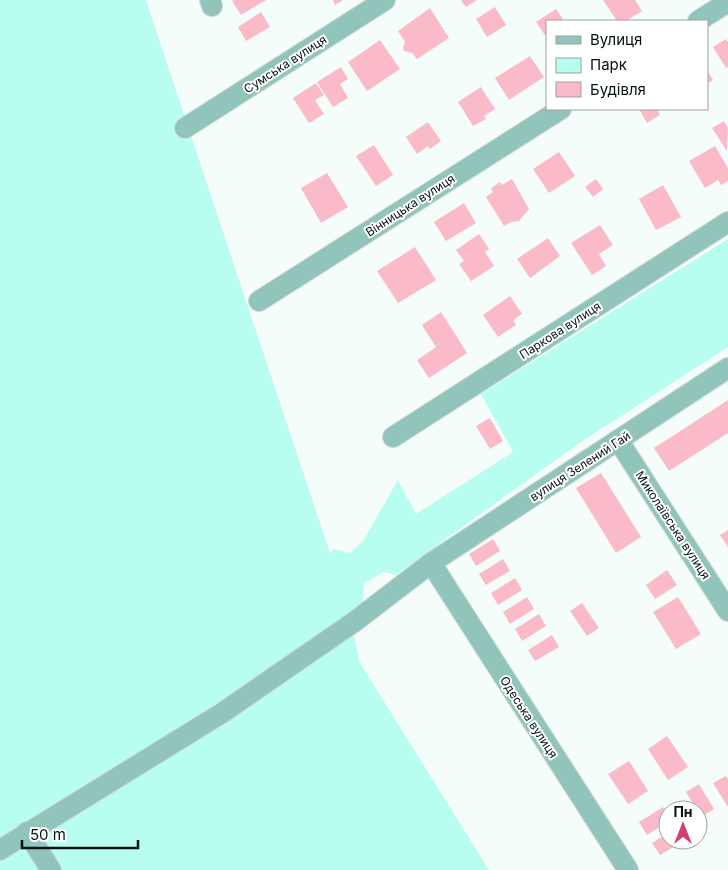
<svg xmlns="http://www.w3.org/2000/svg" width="728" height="870" font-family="Inter,sans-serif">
<rect width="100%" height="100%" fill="#f5fdfb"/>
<!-- green -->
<polygon fill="#b8fef0" points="0,0 146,0 330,553 334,549 350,553 363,541 398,480 416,514 513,452 481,394 728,239 728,347 575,446 396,575 384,572 364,583 363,604 349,615 360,663 489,870 0,870"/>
<!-- building -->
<g fill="#fbbac7">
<polygon points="234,0 266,0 241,15 232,1"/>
<polygon points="333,0 343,0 335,5"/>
<polygon points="461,0 477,0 466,7"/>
<polygon points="603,0 635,0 642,11 626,21 617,21"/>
<polygon points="495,7 506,25 487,37 476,19"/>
<polygon points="430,8 449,38 417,59 412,53 404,51 403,48 405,42 398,31"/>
<polygon points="556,9 564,21 547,21 547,38 536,22"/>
<polygon points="261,12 270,27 246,41 238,27"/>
<polygon points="726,39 728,42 728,67 726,68 713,47"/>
<polygon points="380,40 400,69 367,91 348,62"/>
<polygon points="530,56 544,77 509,100 495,78"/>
<polygon points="341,67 348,79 340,84 348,98 333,107 317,82"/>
<polygon points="707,70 713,80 707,84"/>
<polygon points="316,83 324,95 315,100 324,114 309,123 293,98"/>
<polygon points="481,87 495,109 484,116 486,119 473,126 458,102"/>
<polygon points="639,109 657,109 660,115 647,123"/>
<polygon points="724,121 728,128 727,151 712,128"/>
<polygon points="428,122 441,141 430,149 428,146 417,154 406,137"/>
<polygon points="374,145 393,175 376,186 356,156"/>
<polygon points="715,146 728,168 728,181 721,185 718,180 705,188 689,161"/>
<polygon points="559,152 575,176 549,193 533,169"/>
<polygon points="327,173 348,207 321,223 301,188"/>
<polygon points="512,179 529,209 519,221 511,222 504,226 486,197 493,192 491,188 500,182 502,185"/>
<polygon points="596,179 603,189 593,197 585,187"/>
<polygon points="663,185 681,217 656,230 639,199"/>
<polygon points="464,203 476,223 446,241 434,222"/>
<polygon points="600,225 613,245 599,254 606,266 592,275 571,243"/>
<polygon points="479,234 489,249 485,252 494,266 471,281 459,264 464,261 456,250"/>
<polygon points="548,238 560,256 530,278 517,259"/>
<polygon points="415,247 436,280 398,303 377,271"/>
<polygon points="510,296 522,314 513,320 516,325 498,337 483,315"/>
<polygon points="441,312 467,353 429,378 417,360 436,347 422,325"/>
<polygon points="728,400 728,433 669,471 654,448"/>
<polygon points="490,418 503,441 490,449 476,426"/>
<polygon points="601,473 641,537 616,553 576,488"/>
<polygon points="728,530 728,547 720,535"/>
<polygon points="493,539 500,551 476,566 469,554"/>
<polygon points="503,559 510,571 486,585 479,574"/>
<polygon points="667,570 677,585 655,599 646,585"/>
<polygon points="515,578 522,590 498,605 491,593"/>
<polygon points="527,597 534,609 510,624 503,612"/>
<polygon points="678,597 701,634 676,649 653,612"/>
<polygon points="582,603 599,628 587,636 570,611"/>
<polygon points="539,614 546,626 522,641 515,629"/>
<polygon points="552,635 559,647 535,661 528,650"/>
<polygon points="667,736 688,767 668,780 648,749"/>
<polygon points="629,761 648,791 628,804 608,774"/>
<polygon points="726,776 728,779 728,807 713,783"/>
<polygon points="699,784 714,809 701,817 686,792"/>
<polygon points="663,807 668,814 668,822 647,835 639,822"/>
<polygon points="668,833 668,840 685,840 660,855 652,843"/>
</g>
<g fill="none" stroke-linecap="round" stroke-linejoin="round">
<!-- minor casing -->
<g stroke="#cfd8d5" stroke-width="22">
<g id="minor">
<polyline points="210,0 212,6"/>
<polyline points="698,21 728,2"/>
<polyline points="185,128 385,0"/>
<polyline points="259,301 561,109"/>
<polyline points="393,437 728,222"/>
<polyline points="618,440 728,611"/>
<polyline points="431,563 628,870"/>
<polyline points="27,832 51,870"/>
<polyline points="0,850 222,713 354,622 431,563 728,368"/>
</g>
</g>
<!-- minor -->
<use href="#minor" stroke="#91c5bb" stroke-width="20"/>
</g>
<g text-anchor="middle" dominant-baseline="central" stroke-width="4" stroke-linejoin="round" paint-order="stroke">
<!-- street labels -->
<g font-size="12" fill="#051310" stroke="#fff">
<text transform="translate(285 64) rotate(-33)">Сумська вулиця</text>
<text transform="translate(410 205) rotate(-33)">Вінницька вулиця</text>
<text transform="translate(560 330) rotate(-33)">Паркова вулиця</text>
<text transform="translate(580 466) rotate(-33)">вулиця Зелений Гай</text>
<text transform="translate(673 525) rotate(57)">Миколаївська вулиця</text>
<text transform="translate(529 717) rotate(57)">Одеська вулиця</text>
</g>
</g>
<!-- legend -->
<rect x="546" y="20" width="162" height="90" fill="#ffffff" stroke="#9ba19f"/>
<rect x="556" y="36" width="25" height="8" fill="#91c5bb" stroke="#9ba19f"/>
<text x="590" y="45" font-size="15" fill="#051310">Вулиця</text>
<rect x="556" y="58" width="25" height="15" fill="#b8fef0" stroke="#9ba19f"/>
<text x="590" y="70" font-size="15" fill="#051310">Парк</text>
<rect x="556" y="82" width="25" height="15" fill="#fbbac7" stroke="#9ba19f"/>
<text x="590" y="95" font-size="15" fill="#051310">Будівля</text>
<!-- north arrow -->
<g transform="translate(683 825)"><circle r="24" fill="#ffffff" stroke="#9ba19f"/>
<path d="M0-4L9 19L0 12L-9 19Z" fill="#d0426d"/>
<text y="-8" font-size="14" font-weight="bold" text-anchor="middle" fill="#051310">Пн</text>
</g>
<!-- scale -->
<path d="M22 840v8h116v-8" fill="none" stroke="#051310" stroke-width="2.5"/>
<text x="30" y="840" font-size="15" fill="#051310" stroke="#ffffff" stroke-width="4" paint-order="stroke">50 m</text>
</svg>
